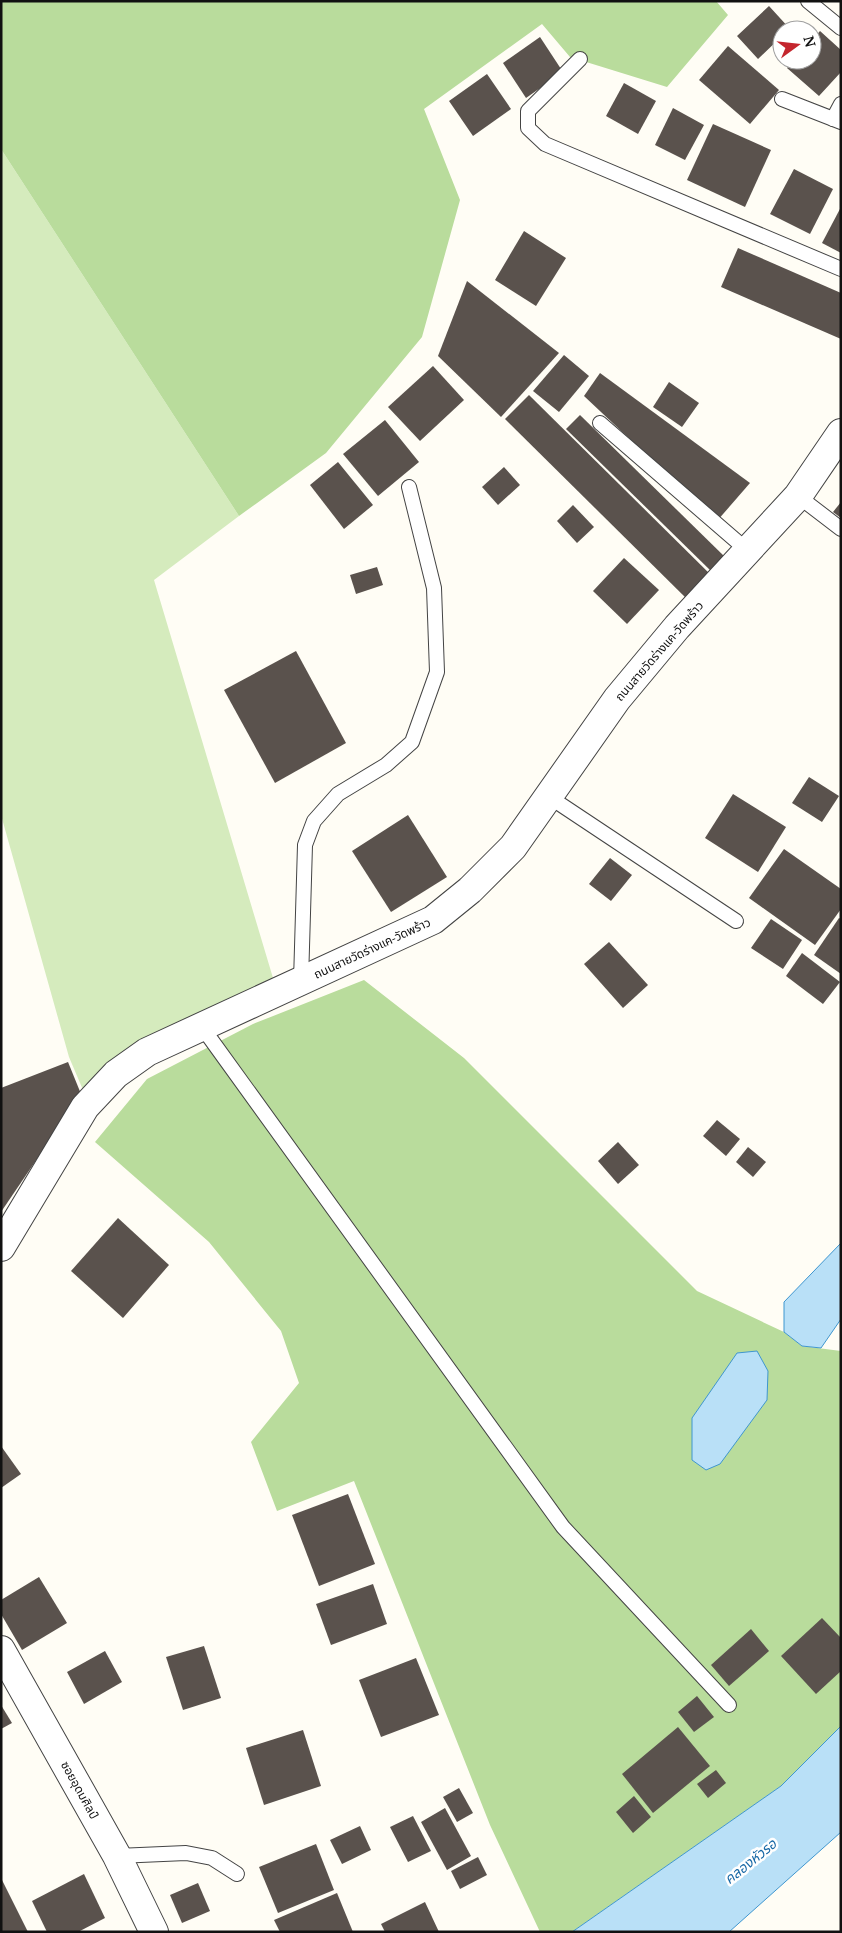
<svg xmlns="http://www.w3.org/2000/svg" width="842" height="1933" font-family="'Noto Serif','Noto Sans Thai',serif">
<rect width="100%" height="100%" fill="#fffdf5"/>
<!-- green -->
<polygon fill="#d5ebbd" points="1,149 239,516 154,580 273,978 124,1054 83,1090 69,1057 1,815"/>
<!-- forest -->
<g fill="#b9dc9c">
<polygon points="1,1 716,1 728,15 667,87 570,57 542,24 424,109 460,200 422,337 326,453 239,516 1,149"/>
<polygon points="364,980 464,1058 697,1291 784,1332 802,1346 841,1351 841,1726 781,1786 572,1932 540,1932 490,1825 354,1481 277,1511 251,1442 299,1383 281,1331 209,1242 95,1142 147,1079 253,1024"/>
</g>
<!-- water -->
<g fill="#b9e0f7" stroke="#3f96cf">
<polygon points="841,1243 841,1319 821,1348 802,1346 784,1332 784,1302"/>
<polygon points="757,1351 768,1371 767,1400 720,1464 706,1470 692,1460 692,1418 737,1353"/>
<polygon points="841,1726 841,1832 729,1932 572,1932 781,1786"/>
</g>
<!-- building -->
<g fill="#5a524d">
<polygon points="769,6 790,29 782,30 782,36 758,59 737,36"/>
<polygon points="820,31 841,50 841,72 819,96 787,68 794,60 812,60 812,40"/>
<polygon points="540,37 563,72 526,98 503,63"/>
<polygon points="728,46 779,90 750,124 699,80"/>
<polygon points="487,74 511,109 473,136 449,101"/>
<polygon points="624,83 656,101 638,134 606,116"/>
<polygon points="673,108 704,125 685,160 655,145"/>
<polygon points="713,124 771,150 745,207 687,180"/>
<polygon points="794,169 833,189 810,234 770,214"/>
<polygon points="841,207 841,253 822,243"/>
<polygon points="524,231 566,258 536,306 495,280"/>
<polygon points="738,248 841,293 841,339 721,287"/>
<polygon points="467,281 559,353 501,417 438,356"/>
<polygon points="564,355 589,376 559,412 533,391"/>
<polygon points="433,366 464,400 420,441 388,407"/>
<polygon points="600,373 750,483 717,521 584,396"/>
<polygon points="669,382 699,403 682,427 653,407"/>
<polygon points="529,395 715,579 691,603 505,419"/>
<polygon points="580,415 726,558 712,572 566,429"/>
<polygon points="385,420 419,462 378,496 343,454"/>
<polygon points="338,462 373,505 344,529 310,485"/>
<polygon points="504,467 520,485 498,505 482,487"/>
<polygon points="841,502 841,518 833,512"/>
<polygon points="573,505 594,527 577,543 557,521"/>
<polygon points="624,558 659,590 627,624 593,591"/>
<polygon points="377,567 383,585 356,594 350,575"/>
<polygon points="296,651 346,743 275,783 224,690"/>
<polygon points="809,777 839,796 822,822 792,803"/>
<polygon points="733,794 786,827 758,872 705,838"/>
<polygon points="408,815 447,877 391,912 352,851"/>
<polygon points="784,849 841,889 841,909 815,945 749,898"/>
<polygon points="610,858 632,875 611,901 589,884"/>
<polygon points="839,918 841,919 841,974 814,955"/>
<polygon points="771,919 802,940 783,969 751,948"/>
<polygon points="609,942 648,985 623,1008 584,964"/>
<polygon points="802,953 840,982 823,1004 786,976"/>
<polygon points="68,1062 81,1094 1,1212 1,1088"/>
<polygon points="717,1120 740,1139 726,1156 703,1136"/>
<polygon points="618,1142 639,1165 618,1184 598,1161"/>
<polygon points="748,1147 766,1162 753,1177 736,1162"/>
<polygon points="118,1218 169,1265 123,1318 71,1271"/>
<polygon points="1,1446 21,1474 1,1488"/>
<polygon points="348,1494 375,1564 319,1586 292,1515"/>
<polygon points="39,1577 67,1623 22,1650 1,1614 1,1600"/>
<polygon points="373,1584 387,1624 331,1645 316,1604"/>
<polygon points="822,1618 841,1638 841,1671 816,1694 781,1656"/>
<polygon points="751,1629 769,1651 729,1686 711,1665"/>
<polygon points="204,1646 221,1698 183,1710 166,1657"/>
<polygon points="105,1651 122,1682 84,1704 67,1672"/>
<polygon points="416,1658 439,1715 381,1737 359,1680"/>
<polygon points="697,1696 714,1717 694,1732 678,1712"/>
<polygon points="1,1705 12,1723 1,1729"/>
<polygon points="678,1727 710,1766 653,1813 622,1774"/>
<polygon points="303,1730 321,1786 264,1805 246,1748"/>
<polygon points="716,1770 726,1783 708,1798 697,1784"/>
<polygon points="459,1788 473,1813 457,1822 443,1797"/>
<polygon points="634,1796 651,1817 633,1833 616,1812"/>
<polygon points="445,1808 471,1856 447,1870 421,1822"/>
<polygon points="413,1816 431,1851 408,1862 390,1827"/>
<polygon points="360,1826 371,1850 342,1864 330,1840"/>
<polygon points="316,1844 334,1890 278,1913 259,1867"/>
<polygon points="478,1857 487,1875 460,1889 451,1871"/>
<polygon points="84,1874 105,1918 78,1932 47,1932 32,1901"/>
<polygon points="1,1878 28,1932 1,1932"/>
<polygon points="198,1883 210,1911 182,1923 170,1895"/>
<polygon points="337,1893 353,1932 280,1932 274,1920"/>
<polygon points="425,1902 439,1932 385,1932 381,1924"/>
</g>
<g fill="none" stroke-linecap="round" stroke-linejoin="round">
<!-- lane casing -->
<g stroke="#444" stroke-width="16">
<g id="lane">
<polyline points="808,1 841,28"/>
<polyline points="580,59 528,111 528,128 545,144 841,269"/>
<polyline points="782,99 841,122"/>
<polyline points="833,119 841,104"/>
<polyline points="600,423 748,551"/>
<polyline points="798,496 841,529"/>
<polyline points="548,796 736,921"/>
<polyline points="301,981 305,845 314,821 338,794 386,765 412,742 437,672 434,588 409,487"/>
<polyline points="202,1027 563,1527 729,1705"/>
<polyline points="117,1856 186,1853 212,1858 237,1874"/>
</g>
</g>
<!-- street casing -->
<g stroke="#444" stroke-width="30">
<g id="street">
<polyline points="1,1247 85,1107 116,1074 147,1052 433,920 470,890 513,847 617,699 677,627 798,496 841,433"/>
<polyline points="1,1650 117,1856 154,1932"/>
</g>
</g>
<!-- lane -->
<use href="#lane" stroke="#fff" stroke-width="14"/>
<!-- street -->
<use href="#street" stroke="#fff" stroke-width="28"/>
</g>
<g text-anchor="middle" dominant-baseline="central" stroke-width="5" stroke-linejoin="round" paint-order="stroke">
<!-- street labels -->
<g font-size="12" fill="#111" stroke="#fff">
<text transform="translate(659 651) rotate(-49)">ถนนสายวัดร่างแค-วัดพร้าว</text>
<text transform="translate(372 948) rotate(-25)">ถนนสายวัดร่างแค-วัดพร้าว</text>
<text transform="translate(80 1790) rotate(61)">ซอยอุดมศิลป์</text>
</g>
<!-- water labels -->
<g font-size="14" font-style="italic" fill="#1768a6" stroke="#fff">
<text transform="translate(750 1861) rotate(-39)">คลองหัวรอ</text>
</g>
</g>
<!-- border -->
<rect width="842" height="1933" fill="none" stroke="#111111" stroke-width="5"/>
<!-- north arrow -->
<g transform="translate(797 45) rotate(75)"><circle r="24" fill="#ffffff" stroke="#a0a0a0"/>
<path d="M0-4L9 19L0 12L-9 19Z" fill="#c4262e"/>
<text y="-8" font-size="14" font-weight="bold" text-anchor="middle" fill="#111111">N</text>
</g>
</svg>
